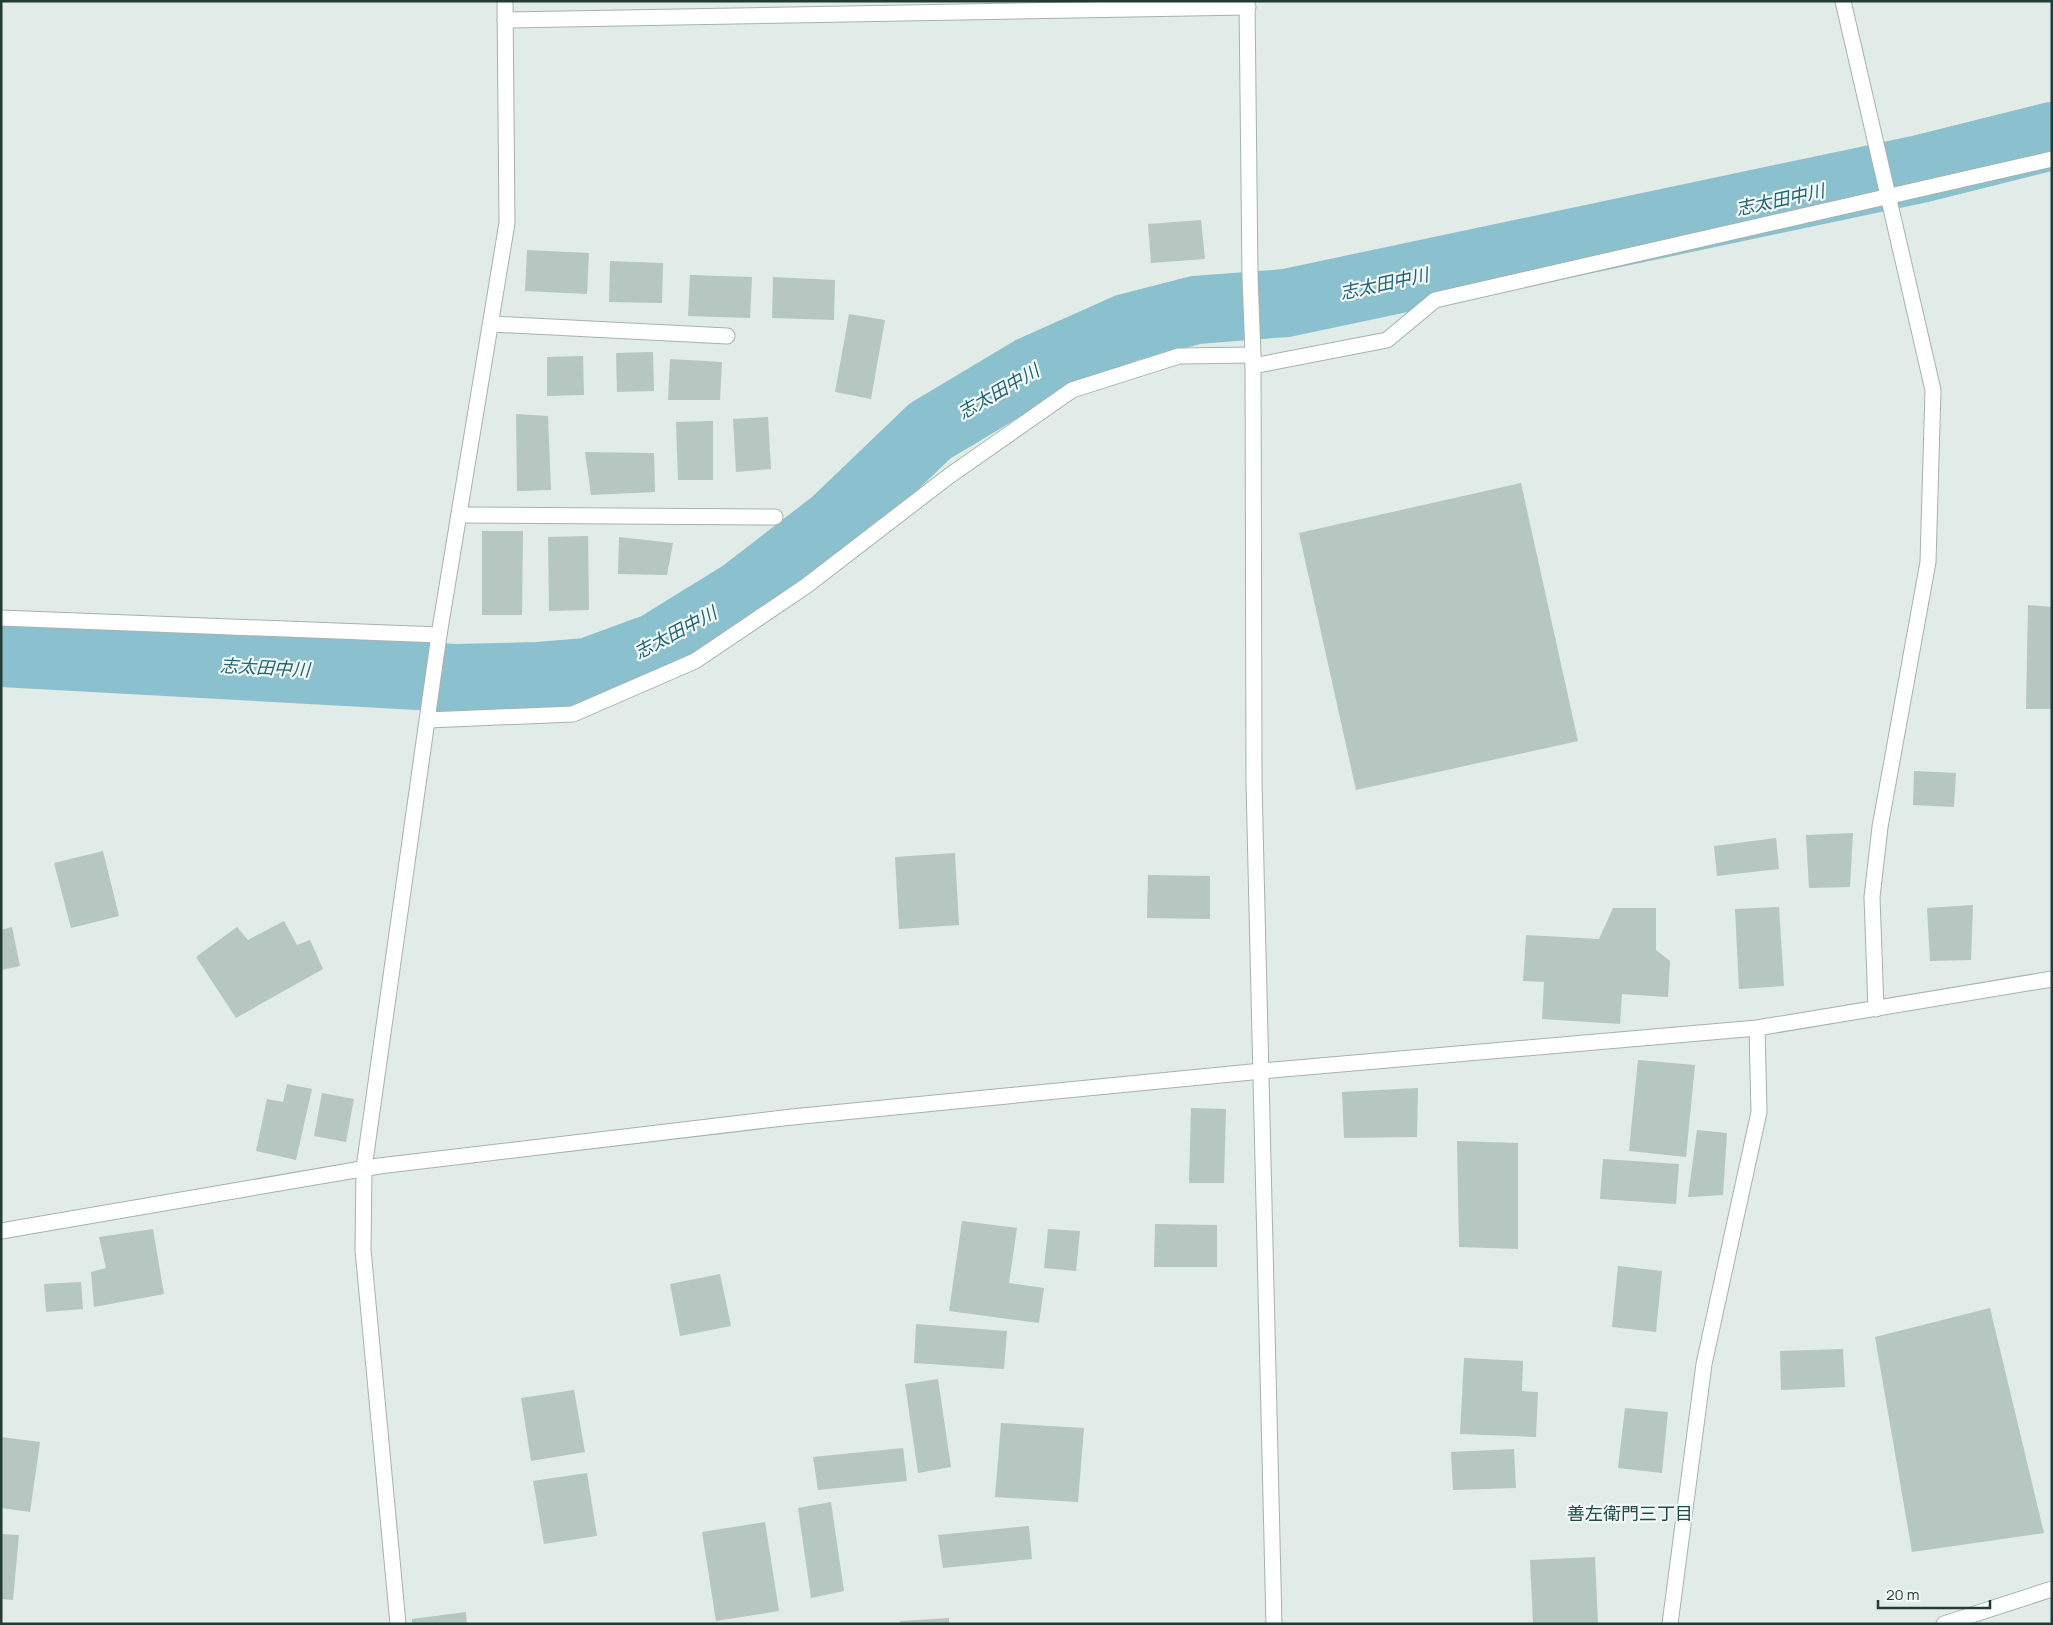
<svg xmlns="http://www.w3.org/2000/svg" width="2053" height="1625" font-family="Manrope,'Noto Sans JP',sans-serif">
<rect width="100%" height="100%" fill="#e1ebe7"/>
<g fill="none" stroke-linecap="round" stroke-linejoin="round">
<!-- river -->
<polyline stroke="#8bc1ce" stroke-width="68" points="1,653 455,678 539,676 588,672 656,647 742,594 834,523 930,431 1032,370 1126,328 1196,310 1286,303 1920,169 2052,136"/>
</g>
<!-- building -->
<g fill="#b6c6c0">
<polygon points="1201,220 1205,259 1151,263 1148,224"/>
<polygon points="527,250 589,253 587,294 525,291"/>
<polygon points="610,261 663,263 662,303 609,302"/>
<polygon points="690,275 752,277 750,318 688,316"/>
<polygon points="773,277 835,280 834,320 772,318"/>
<polygon points="849,314 885,320 871,399 835,392"/>
<polygon points="653,352 654,391 617,392 616,353"/>
<polygon points="583,356 584,395 547,396 547,357"/>
<polygon points="670,359 722,362 720,400 668,400"/>
<polygon points="516,414 548,416 551,490 517,491"/>
<polygon points="768,417 771,469 736,472 733,419"/>
<polygon points="713,421 713,480 678,480 676,422"/>
<polygon points="585,452 654,453 655,492 591,495"/>
<polygon points="1521,483 1578,741 1356,790 1299,533"/>
<polygon points="482,531 523,531 522,615 482,615"/>
<polygon points="588,536 589,610 549,611 548,537"/>
<polygon points="619,537 673,543 667,575 618,574"/>
<polygon points="2028,605 2052,607 2052,709 2026,709"/>
<polygon points="1914,771 1956,773 1954,807 1913,805"/>
<polygon points="1853,833 1850,887 1809,888 1806,835"/>
<polygon points="1776,838 1779,869 1717,876 1714,846"/>
<polygon points="103,851 119,916 71,928 54,863"/>
<polygon points="955,853 959,925 899,929 895,857"/>
<polygon points="1148,875 1210,876 1210,919 1147,918"/>
<polygon points="1973,905 1971,960 1930,961 1927,908"/>
<polygon points="1779,907 1784,986 1739,989 1735,909"/>
<polygon points="1613,908 1656,908 1656,950 1670,961 1668,997 1622,994 1620,1024 1542,1019 1544,982 1523,981 1526,935 1599,939"/>
<polygon points="284,921 297,945 310,940 323,969 236,1018 196,957 237,927 248,940"/>
<polygon points="12,927 20,966 1,970 1,930"/>
<polygon points="1638,1060 1695,1065 1686,1157 1629,1151"/>
<polygon points="287,1084 312,1089 296,1160 256,1151 267,1099 283,1102"/>
<polygon points="1418,1088 1417,1137 1344,1138 1342,1092"/>
<polygon points="322,1093 354,1099 346,1142 314,1136"/>
<polygon points="1191,1108 1226,1109 1224,1183 1189,1183"/>
<polygon points="1697,1130 1727,1133 1723,1195 1688,1197"/>
<polygon points="1457,1141 1518,1143 1518,1249 1459,1247"/>
<polygon points="1603,1159 1679,1164 1676,1204 1600,1199"/>
<polygon points="962,1221 1017,1228 1009,1283 1044,1288 1039,1323 949,1311"/>
<polygon points="1155,1224 1217,1225 1217,1267 1154,1267"/>
<polygon points="153,1229 164,1294 94,1307 91,1272 106,1268 99,1237"/>
<polygon points="1048,1229 1080,1231 1076,1271 1044,1268"/>
<polygon points="1618,1266 1662,1271 1656,1332 1612,1327"/>
<polygon points="720,1274 731,1326 680,1336 670,1284"/>
<polygon points="81,1282 83,1309 46,1312 44,1284"/>
<polygon points="1990,1308 2044,1533 1912,1552 1875,1337"/>
<polygon points="916,1324 1007,1331 1004,1369 914,1363"/>
<polygon points="1843,1349 1845,1387 1781,1390 1780,1351"/>
<polygon points="1464,1358 1523,1361 1522,1391 1538,1392 1536,1437 1460,1434"/>
<polygon points="938,1379 951,1467 918,1473 905,1384"/>
<polygon points="574,1390 585,1452 531,1461 521,1398"/>
<polygon points="1625,1408 1668,1412 1662,1473 1618,1468"/>
<polygon points="1001,1423 1084,1428 1078,1502 995,1497"/>
<polygon points="1,1437 40,1442 30,1512 1,1508"/>
<polygon points="903,1448 907,1481 818,1490 813,1457"/>
<polygon points="1514,1449 1516,1488 1453,1490 1451,1452"/>
<polygon points="587,1473 597,1536 544,1544 533,1481"/>
<polygon points="831,1502 844,1591 811,1598 798,1508"/>
<polygon points="765,1522 779,1611 716,1621 702,1532"/>
<polygon points="1029,1526 1032,1559 943,1568 938,1535"/>
<polygon points="1,1534 19,1535 13,1600 1,1599"/>
<polygon points="1595,1557 1598,1624 1533,1624 1530,1560"/>
<polygon points="466,1612 467,1624 412,1624 412,1619"/>
<polygon points="949,1618 949,1624 900,1624 900,1621"/>
</g>
<g fill="none" stroke-linecap="round" stroke-linejoin="round">
<!-- minor casing -->
<g stroke="#a4b3ae" stroke-width="17">
<g id="minor">
<polyline points="1247,1 1250,276 1253,355 1254,783 1274,1624"/>
<polyline points="1843,1 1933,390 1928,562 1880,827 1872,897 1876,1009"/>
<polyline points="505,20 1248,7"/>
<polyline points="492,324 727,336"/>
<polyline points="1253,366 1387,340 1435,300 2052,159"/>
<polyline points="459,515 775,517"/>
<polyline points="1,618 439,635"/>
<polyline points="428,720 573,714 695,661 806,586 949,476 1072,390 1179,356 1253,355"/>
<polyline points="1,1231 379,1166 792,1117 1262,1071 1757,1028 2052,979"/>
<polyline points="398,1624 363,1250 364,1168 439,635 507,223 505,1"/>
<polyline points="1670,1624 1704,1364 1759,1112 1757,1028"/>
<polyline points="1944,1624 2052,1589"/>
</g>
</g>
<!-- minor -->
<use href="#minor" stroke="#fff" stroke-width="15"/>
</g>
<g text-anchor="middle" dominant-baseline="central" stroke-width="4.5" stroke-linejoin="round" paint-order="stroke">
<!-- water labels -->
<g font-size="18" font-style="italic" fill="#1f6374" stroke="#f1f8f5">
<text transform="translate(1780 199) rotate(-12)">志太田中川</text>
<text transform="translate(1384 283) rotate(-12)">志太田中川</text>
<text transform="translate(998 391) rotate(-30)">志太田中川</text>
<text transform="translate(675 632) rotate(-28)">志太田中川</text>
<text transform="translate(265 667) rotate(3)">志太田中川</text>
</g>
<!-- neighbourhood labels -->
<g font-size="18" fill="#1f4c43" stroke="#f1f8f5">
<text x="1630" y="1513">善左衛門三丁目</text>
</g>
</g>
<!-- border -->
<rect width="2053" height="1625" fill="none" stroke="#223b35" stroke-width="5"/>
<!-- scale -->
<path d="M1878 1600v8h112v-8" fill="none" stroke="#223b35" stroke-width="2.5"/>
<text x="1886" y="1600" font-size="15" fill="#223b35" stroke="#f1f8f5" stroke-width="4" paint-order="stroke">20 m</text>
</svg>
